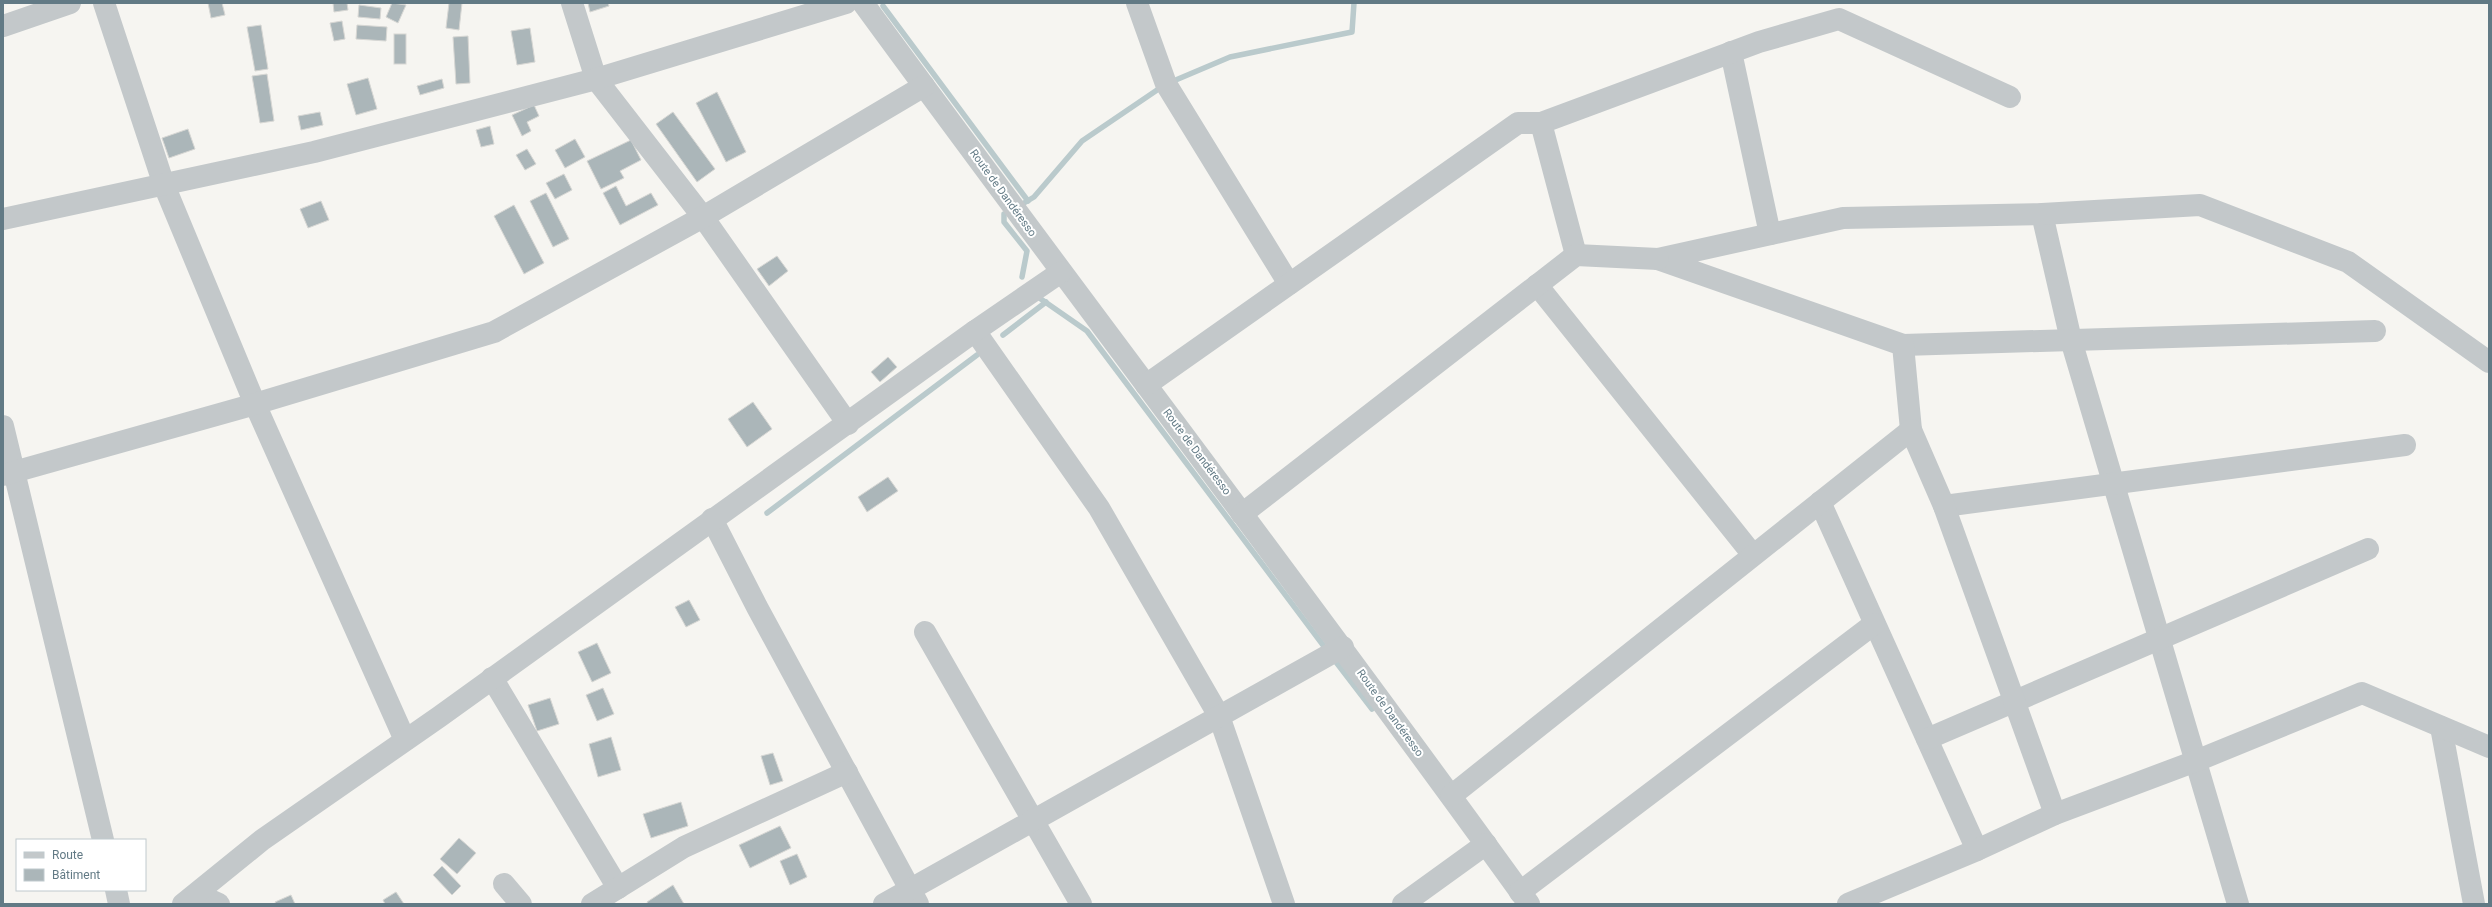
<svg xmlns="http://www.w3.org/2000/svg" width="2492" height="907" font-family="Roboto,sans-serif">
<rect width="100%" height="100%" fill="#f6f5f1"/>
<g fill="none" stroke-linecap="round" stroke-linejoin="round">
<!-- stream -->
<g stroke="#bacacc" stroke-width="5.5">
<polyline points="883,6 1028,201"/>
<polyline points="1171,82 1230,57 1352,32 1354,3"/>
<polyline points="1019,206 1034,197 1082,141 1163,86"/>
<polyline points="1004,214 1004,222 1027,251 1022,277"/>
<polyline points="1038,297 1087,331 1323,645"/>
<polyline points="1003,335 1046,302"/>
<polyline points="767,513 977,355"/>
<polyline points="1336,662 1372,709"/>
</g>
</g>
<!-- building -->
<g fill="#abb6b9" stroke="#d7d7d4">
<polygon points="208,3 222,3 225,15 211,18"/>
<polygon points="333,3 347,3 348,10 334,12"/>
<polygon points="392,3 406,5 398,23 386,17"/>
<polygon points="449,3 462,3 459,30 446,28"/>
<polygon points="588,3 608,3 609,6 590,12"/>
<polygon points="359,5 381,8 380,19 358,17"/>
<polygon points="342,21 345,39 334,41 330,23"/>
<polygon points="261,25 268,69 255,71 247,27"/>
<polygon points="357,25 387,27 386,41 356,39"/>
<polygon points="530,28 535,62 517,65 511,31"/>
<rect x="394" y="34" width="12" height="30"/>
<polygon points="468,36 470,83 456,84 453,37"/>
<polygon points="267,74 274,121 260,123 252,76"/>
<polygon points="368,78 377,109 356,115 347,84"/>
<polygon points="442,79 444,88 420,95 417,86"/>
<polygon points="717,92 746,152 726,162 696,103"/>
<polygon points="534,105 539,116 527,122 531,131 522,136 512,115"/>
<polygon points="320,112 323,125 301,130 298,116"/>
<polygon points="673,112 715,169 697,182 656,124"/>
<polygon points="490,126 494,144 481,147 476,130"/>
<polygon points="188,129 195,149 169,158 162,138"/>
<polygon points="575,139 585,157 565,168 555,150"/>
<polygon points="631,140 641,160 620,171 624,178 601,189 587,161"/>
<polygon points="527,149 536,164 525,170 516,155"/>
<polygon points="564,174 572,190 555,199 546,183"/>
<polygon points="616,186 626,206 651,193 658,205 620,225 603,193"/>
<polygon points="546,193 569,239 553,247 530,201"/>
<polygon points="321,201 329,220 308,228 300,209"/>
<polygon points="514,205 544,263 524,274 494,216"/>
<polygon points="777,256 788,271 769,286 757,269"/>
<polygon points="888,357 897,367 880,382 871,372"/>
<polygon points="753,402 772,429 747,447 728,419"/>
<polygon points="888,477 898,491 867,512 858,497"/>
<polygon points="689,600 700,620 686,627 675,607"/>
<polygon points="597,643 611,673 592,682 578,652"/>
<polygon points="603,688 614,714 597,721 586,695"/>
<polygon points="550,698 559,724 537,731 528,705"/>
<polygon points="611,737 621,770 598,777 589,744"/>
<polygon points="773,753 783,781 770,785 761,756"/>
<polygon points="681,802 688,826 651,838 643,814"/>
<polygon points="780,826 791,848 750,868 739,845"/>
<polygon points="459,838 476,853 457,874 440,859"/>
<polygon points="797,854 807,877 790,885 780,861"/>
<polygon points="442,866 461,886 452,895 433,875"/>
<polygon points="673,885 684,904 648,904 647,902"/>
<polygon points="396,892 404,904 385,904 383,900"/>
<polygon points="291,895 295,904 276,904 275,902"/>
</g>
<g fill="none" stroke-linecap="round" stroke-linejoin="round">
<!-- minor -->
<g stroke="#c3c8ca" stroke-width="22">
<polyline points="104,3 164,185 255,404 405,740"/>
<polyline points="572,3 596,79 703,217 848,424"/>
<path d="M 863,3 C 1083,304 1311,601 1529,904"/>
<polyline points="1137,3 1166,84 1289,284"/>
<polyline points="3,26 70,3"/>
<polyline points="1731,52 1770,234"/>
<polyline points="1541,123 1759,42 1839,19 2010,97"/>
<polyline points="2042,214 2071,340 2238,904"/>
<polyline points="3,219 314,152 596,79 846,3"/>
<polyline points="1537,285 1753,555"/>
<polyline points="975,331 1099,508 1219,716 1284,904"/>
<polyline points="1903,345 2375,331"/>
<polyline points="1146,385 1518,123 1541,123 1576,255"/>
<polyline points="3,426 103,840"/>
<polyline points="1911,430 1903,345 1658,259 1843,218 2042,214 2200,205 2348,262 2489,362"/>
<polyline points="3,475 255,404 494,332 703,217 924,86"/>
<polyline points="1820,502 1977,850"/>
<polyline points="1944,506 2405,445"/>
<polyline points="1242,514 1576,255 1658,259"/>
<polyline points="712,519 757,607 918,904"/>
<polyline points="925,632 1081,904"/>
<polyline points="492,678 618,888"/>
<polyline points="2441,727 2474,904"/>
<polyline points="1927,739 2368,549"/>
<polyline points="1451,796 1911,430 1944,506 2055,814"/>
<polyline points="504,884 521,904"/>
<polyline points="116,890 119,904"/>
<polyline points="1520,892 1874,624"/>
<polyline points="197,894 219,904"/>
<polyline points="183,904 262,840 439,717 975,331 1061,272"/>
<polyline points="592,904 684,847 847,772"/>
<polyline points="884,904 1343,647"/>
<polyline points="1403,904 1486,844"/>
<polyline points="1848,904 1977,850 2055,814 2196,761 2362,693 2489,747"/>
</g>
</g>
<g text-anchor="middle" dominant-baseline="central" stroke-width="4" stroke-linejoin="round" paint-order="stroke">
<!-- street labels -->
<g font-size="11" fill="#627a85" stroke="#fff">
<text transform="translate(1003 193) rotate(54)">Route de Dandéresso</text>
<text transform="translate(1197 452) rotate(53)">Route de Dandéresso</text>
<text transform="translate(1390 713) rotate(54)">Route de Dandéresso</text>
</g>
</g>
<!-- border -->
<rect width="2492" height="907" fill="none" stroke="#627a85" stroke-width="8"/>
<!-- legend -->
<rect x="16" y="839" width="130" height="52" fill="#ffffff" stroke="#c0cace"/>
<rect x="24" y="852" width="20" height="6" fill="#c3c8ca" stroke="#c0cace"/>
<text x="52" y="859" font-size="12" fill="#627a85">Route</text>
<rect x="24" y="869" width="20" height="12" fill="#abb6b9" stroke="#c0cace"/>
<text x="52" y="879" font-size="12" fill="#627a85">Bâtiment</text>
</svg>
